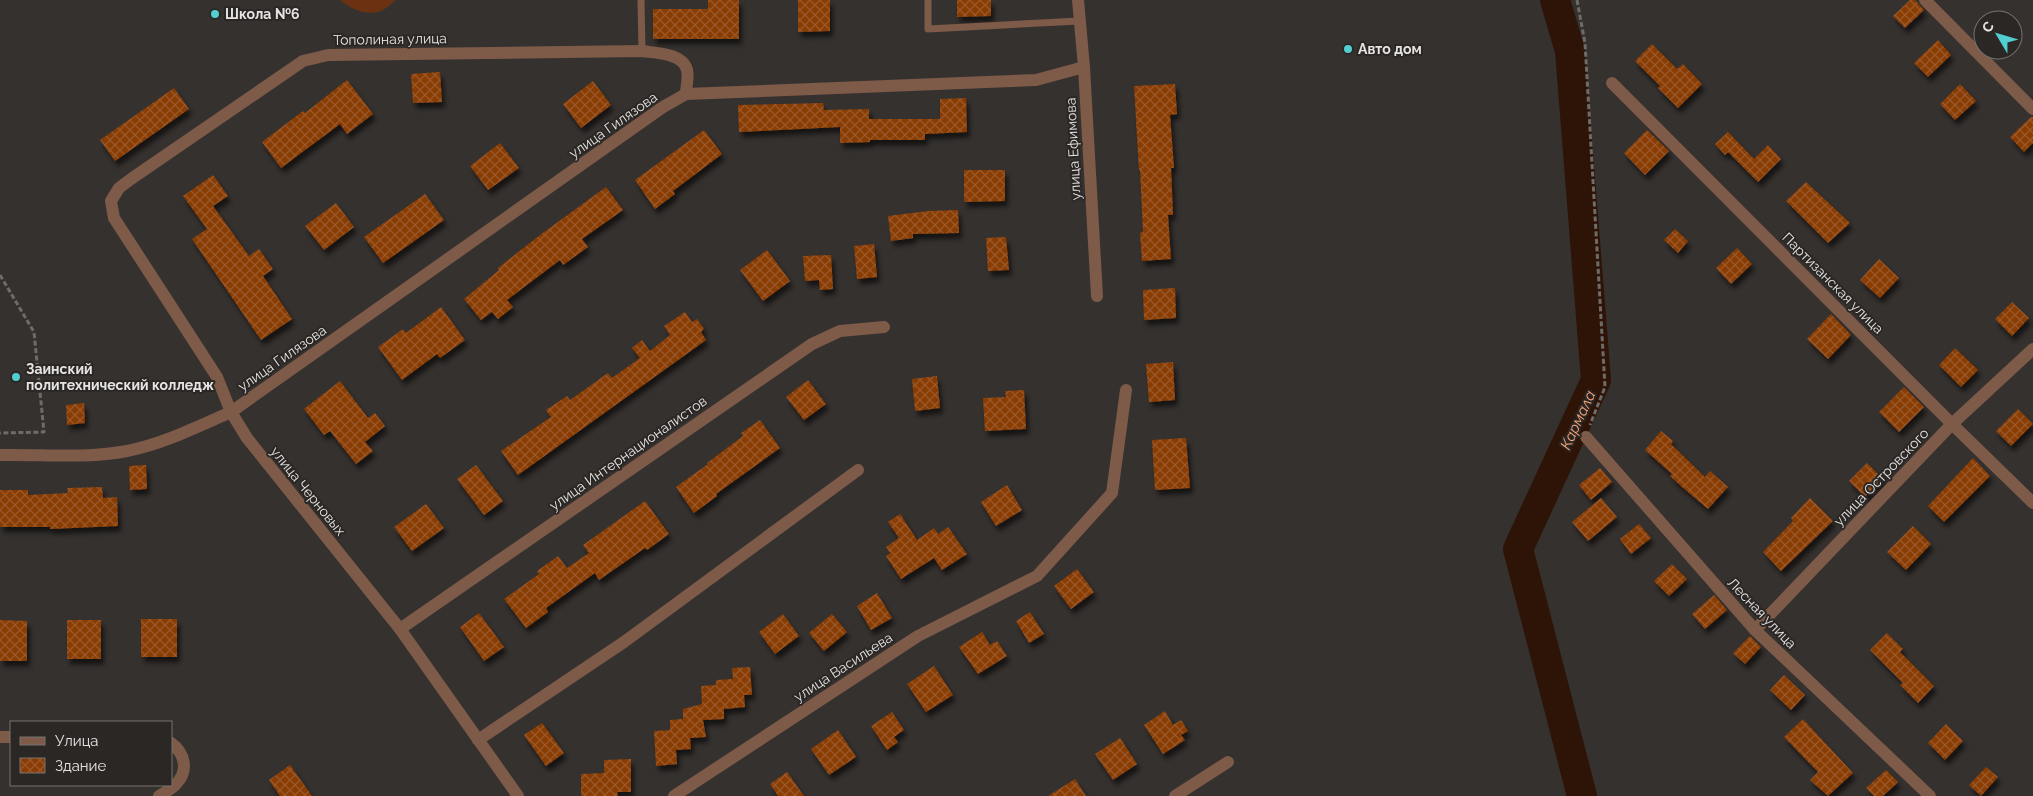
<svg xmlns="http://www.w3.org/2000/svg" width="2033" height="796" font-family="Raleway,sans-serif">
<defs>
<pattern id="building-cross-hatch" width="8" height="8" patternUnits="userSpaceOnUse" patternTransform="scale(1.25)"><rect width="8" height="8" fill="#8a3c05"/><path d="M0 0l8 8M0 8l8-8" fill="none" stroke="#9a5829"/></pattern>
<filter id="shadow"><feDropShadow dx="3" dy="5.5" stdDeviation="2.5" flood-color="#0009"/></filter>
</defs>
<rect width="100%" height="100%" fill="#35312f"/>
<!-- pitch -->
<path fill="#6a3211" d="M 340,0 L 395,0 C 379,20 357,14 340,0 Z"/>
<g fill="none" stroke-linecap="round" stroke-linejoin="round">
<!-- river -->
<polyline stroke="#2e1406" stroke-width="30" points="1555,0 1570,51 1596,380 1518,549 1582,796"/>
</g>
<!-- building -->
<g fill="url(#building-cross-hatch)" filter="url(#shadow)">
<polygon points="708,0 739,0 739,39 653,39 653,9 708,9"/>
<polygon points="798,0 830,0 830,31 798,32"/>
<polygon points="957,0 991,0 991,16 957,17"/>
<polygon points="1910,0 1915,0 1924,10 1905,28 1893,16"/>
<polygon points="1938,40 1951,55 1928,77 1914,63"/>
<polygon points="1652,44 1677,69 1683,64 1702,84 1678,108 1658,88 1660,86 1635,61"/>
<polygon points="440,72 442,102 413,103 411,74"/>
<polygon points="347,80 373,114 347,134 340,124 281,168 262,142 303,111 305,113"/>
<polygon points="593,81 611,105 581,128 563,104"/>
<polygon points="1175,84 1177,114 1170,115 1174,168 1171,168 1173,215 1168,215 1171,259 1142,261 1140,233 1143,232 1140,170 1139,170 1134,86"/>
<polygon points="1960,84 1976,101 1955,120 1940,104"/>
<polygon points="174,88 189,109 115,161 100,140"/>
<polygon points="966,98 967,132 925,134 925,140 870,140 870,142 840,143 840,127 739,132 738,105 823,103 824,110 869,109 869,119 940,119 940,99"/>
<polygon points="2031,117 2033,117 2033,143 2024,152 2010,137"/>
<polygon points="704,130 722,154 673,191 675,194 655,209 635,180"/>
<polygon points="1647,130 1669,151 1645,175 1624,153"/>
<polygon points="1728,132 1754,159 1768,145 1781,159 1758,182 1728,152 1725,155 1715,144"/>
<polygon points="500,143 519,168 488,190 470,166"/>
<polygon points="964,170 1005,170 1005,201 964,202"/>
<polygon points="213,175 228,196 213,206 249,256 259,249 273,269 263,276 292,319 261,340 192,239 207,229 183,196"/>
<polygon points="1806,182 1850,223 1828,243 1786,201"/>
<polygon points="606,187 623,210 582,239 588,247 563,265 560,260 507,300 513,307 498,319 492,312 481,320 464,299 499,270 498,268 540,235"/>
<polygon points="425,194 444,220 383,263 364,237"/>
<polygon points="336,203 354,227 324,250 305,226"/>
<polygon points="958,210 959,233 913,234 913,238 891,241 888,216 928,211"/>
<polygon points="1675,229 1688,241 1678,253 1664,240"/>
<polygon points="1006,237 1009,270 988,271 986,238"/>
<polygon points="874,244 877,277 857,279 854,246"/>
<polygon points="1737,248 1752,264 1731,284 1716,268"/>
<polygon points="767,250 790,281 763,301 740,270"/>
<polygon points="831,255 833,289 820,290 819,280 805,281 803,256"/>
<polygon points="1879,259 1899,278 1880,298 1860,280"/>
<polygon points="1175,288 1176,318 1144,320 1143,290"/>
<polygon points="2012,302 2029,318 2012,336 1995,319"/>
<polygon points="441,307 465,340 440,358 437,354 402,380 378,347 403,329 406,333"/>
<polygon points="685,312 692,322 697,319 704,329 701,332 706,340 518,475 501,451 551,417 546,410 567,396 570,400 608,373 612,378 640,358 632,348 642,340 650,351 670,335 664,326"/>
<polygon points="1831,314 1851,335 1828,359 1807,339"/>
<polygon points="1955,348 1978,370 1961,387 1939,365"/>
<polygon points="1173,362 1175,400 1149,402 1146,364"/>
<polygon points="937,376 940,408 915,411 912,379"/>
<polygon points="808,380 826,404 804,420 786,397"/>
<polygon points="340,381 368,418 375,413 385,426 365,442 373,451 356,464 330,431 324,435 304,409"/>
<polygon points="1904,387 1924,407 1899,432 1879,412"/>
<polygon points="1024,390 1026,429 985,431 983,398 1006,397 1005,391"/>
<polygon points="84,403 85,423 67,425 66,405"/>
<polygon points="2018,409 2033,424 2011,446 1996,431"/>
<polygon points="760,420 780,448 716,494 717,496 694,513 676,487 708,464 707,463 743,436 741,433"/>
<polygon points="1661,431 1673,441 1671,444 1705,477 1710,471 1728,487 1708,509 1682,487 1670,476 1672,474 1645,450"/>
<polygon points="1186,438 1190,488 1155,490 1152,440"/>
<polygon points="1973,458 1990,476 1944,522 1928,506"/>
<polygon points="1867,463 1883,479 1865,497 1849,481"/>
<polygon points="146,465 147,489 130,490 129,466"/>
<polygon points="476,465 503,501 484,515 457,479"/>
<polygon points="1600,468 1612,482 1591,500 1579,485"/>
<polygon points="1007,485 1022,510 996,526 981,502"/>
<polygon points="102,487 103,498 117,497 118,526 50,529 50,527 0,527 0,490 28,490 28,495 68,493 67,488"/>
<polygon points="1601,498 1617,517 1588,541 1572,522"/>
<polygon points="1810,498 1833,521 1781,571 1763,552 1793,521 1791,518"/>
<polygon points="645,501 669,534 647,550 645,548 599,580 595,573 546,608 548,612 526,628 504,599 539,574 537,571 558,556 567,568 589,553 583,545"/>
<polygon points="426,504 444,528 412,551 394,527"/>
<polygon points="900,514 917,540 934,528 938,534 948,527 967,554 942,570 934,558 901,579 886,556 890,553 886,547 899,538 888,522"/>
<polygon points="1639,524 1651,538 1631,554 1620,539"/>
<polygon points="1913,526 1931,544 1906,570 1887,552"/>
<polygon points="1672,564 1687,579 1669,596 1654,581"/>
<polygon points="1077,569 1094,592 1071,609 1054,586"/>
<polygon points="877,593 892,618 871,630 857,606"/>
<polygon points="1714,595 1727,610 1705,629 1692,614"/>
<polygon points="1030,612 1044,634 1029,643 1016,621"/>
<polygon points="479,613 504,647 484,661 460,627"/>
<polygon points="783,614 799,636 775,654 759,632"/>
<polygon points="832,614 847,632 824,651 809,633"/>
<rect x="141" y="619" width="36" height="38"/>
<polygon points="0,620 27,621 27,661 0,661"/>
<rect x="67" y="620" width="34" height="39"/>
<polygon points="982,632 990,645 997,641 1007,656 978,674 959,647"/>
<polygon points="1887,633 1903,649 1900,652 1934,686 1918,703 1900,685 1903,683 1870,650"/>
<polygon points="1750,636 1761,647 1745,664 1733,653"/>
<polygon points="934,666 953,695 926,712 907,684"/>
<polygon points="750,667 752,695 744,695 745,707 724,709 724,719 703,720 706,737 690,738 691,749 676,750 677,764 656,766 654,731 670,730 670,720 683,719 683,709 702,704 701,686 716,685 716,680 733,679 732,668"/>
<polygon points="1784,675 1805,695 1791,710 1770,690"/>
<polygon points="1165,711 1173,725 1181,720 1188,731 1181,735 1185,740 1163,754 1144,725"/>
<polygon points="892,712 904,730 894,737 898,742 887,750 871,726"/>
<polygon points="1803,719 1853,773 1828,796 1810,780 1818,772 1784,737"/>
<polygon points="542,723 564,753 546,766 524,735"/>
<polygon points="1946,724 1963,741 1945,760 1928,743"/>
<polygon points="838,730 856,757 829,775 811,749"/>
<polygon points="1120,738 1137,764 1113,780 1095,754"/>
<polygon points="631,759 631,792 617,792 618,796 581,796 581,774 604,773 604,760"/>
<polygon points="290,765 312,796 280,796 269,780"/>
<polygon points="1986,767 1998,777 1981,796 1969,785"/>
<polygon points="1886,770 1898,782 1883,796 1874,796 1866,788"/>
<polygon points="787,772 804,796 778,796 770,784"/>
<polygon points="1075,779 1086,796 1048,796"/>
</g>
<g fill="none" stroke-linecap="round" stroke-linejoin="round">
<!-- path -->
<g stroke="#6e6b69" stroke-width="3" stroke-dasharray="5 2.5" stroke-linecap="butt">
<polyline points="1577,0 1585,43 1605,387 1590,425"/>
<polyline points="0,275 34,332 44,432 0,433"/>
</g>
<!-- service -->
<g stroke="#7e5a49" stroke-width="7">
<polyline points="641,0 642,51"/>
<polyline points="928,0 928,29 1079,21"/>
</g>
<!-- minor -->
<g stroke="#7e5a49" stroke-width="12">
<polyline points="1078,0 1084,67 1097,296"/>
<polyline points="1925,0 2033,109"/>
<polyline points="1612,83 1952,424 2033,503"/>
<polyline points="1586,437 1755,630 1930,796"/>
<path d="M 0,455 C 41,454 86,459 127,451 C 163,444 197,427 231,412 L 663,107 L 686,94 L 1036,80 L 1084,67"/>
<polyline points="400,629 812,344 840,331 884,327"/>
<polyline points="1755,630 1952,424 2033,349"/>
<polyline points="0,737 11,737"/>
<polyline points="478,740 624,642 858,470"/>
<path d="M 159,796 C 165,792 172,789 176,784 C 189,771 185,753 171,743"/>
<path d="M 518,796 L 400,629 L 247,438 L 231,412 L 217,377 L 114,218 L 111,201 L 119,188 L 131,179 L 303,61 L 328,55 L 642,51 C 655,53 683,53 687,70 C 689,77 686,87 686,94"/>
<polyline points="674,796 918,636 1037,576 1112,493 1126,390"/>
<polyline points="1175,796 1228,762"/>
</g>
</g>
<!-- markers -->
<g fill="#52cdd0" stroke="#2b2725" stroke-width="2">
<circle cx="215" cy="14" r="5"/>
<circle cx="1348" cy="49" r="5"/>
<circle cx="16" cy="377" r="5"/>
</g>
<g text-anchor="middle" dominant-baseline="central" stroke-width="4" stroke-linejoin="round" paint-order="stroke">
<!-- poi labels -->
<g font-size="14" font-weight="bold" fill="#e6e4e3" stroke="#2b2725" text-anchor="start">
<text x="225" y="14">Школа №6</text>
<text x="1358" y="49">Авто дом</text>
<text x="26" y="369">Заинский<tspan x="26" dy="16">политехнический колледж</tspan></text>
</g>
<!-- street labels -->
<g font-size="14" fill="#e6e4e3" stroke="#2b2725">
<text transform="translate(390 39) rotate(-1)">Тополиная улица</text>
<text transform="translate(613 125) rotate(-35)">улица Гилязова</text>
<text transform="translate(1073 149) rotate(-93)">улица Ефимова</text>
<text transform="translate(1833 283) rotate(45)">Партизанская улица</text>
<text transform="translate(282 358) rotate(-35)">улица Гилязова</text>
<text transform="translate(628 453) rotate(-35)">улица Интернационалистов</text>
<text transform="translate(1881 477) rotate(-46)">улица Островского</text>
<text transform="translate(308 491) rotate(51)">улица Черновых</text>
<text transform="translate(1762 613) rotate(46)">Лесная улица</text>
<text transform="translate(843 667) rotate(-33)">улица Васильева</text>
</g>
<!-- water labels -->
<g font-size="15" font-style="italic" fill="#ffa679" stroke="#2b2725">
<text transform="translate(1578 420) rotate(-65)">Кармала</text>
</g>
</g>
<!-- legend -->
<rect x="10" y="721" width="162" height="65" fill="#2b2725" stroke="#767371"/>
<rect x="20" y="737" width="25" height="8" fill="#7e5a49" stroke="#767371"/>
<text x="55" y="746" font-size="15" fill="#e6e4e3">Улица</text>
<rect x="20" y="758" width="25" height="15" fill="url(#building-cross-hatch)" stroke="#767371"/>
<text x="55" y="771" font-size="15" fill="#e6e4e3">Здание</text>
<!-- north arrow -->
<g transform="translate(1998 35) rotate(308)"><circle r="24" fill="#2b2725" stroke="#767371"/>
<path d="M0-4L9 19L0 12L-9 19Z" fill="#52cdd0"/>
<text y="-8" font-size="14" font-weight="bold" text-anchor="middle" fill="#e6e4e3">С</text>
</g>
</svg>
